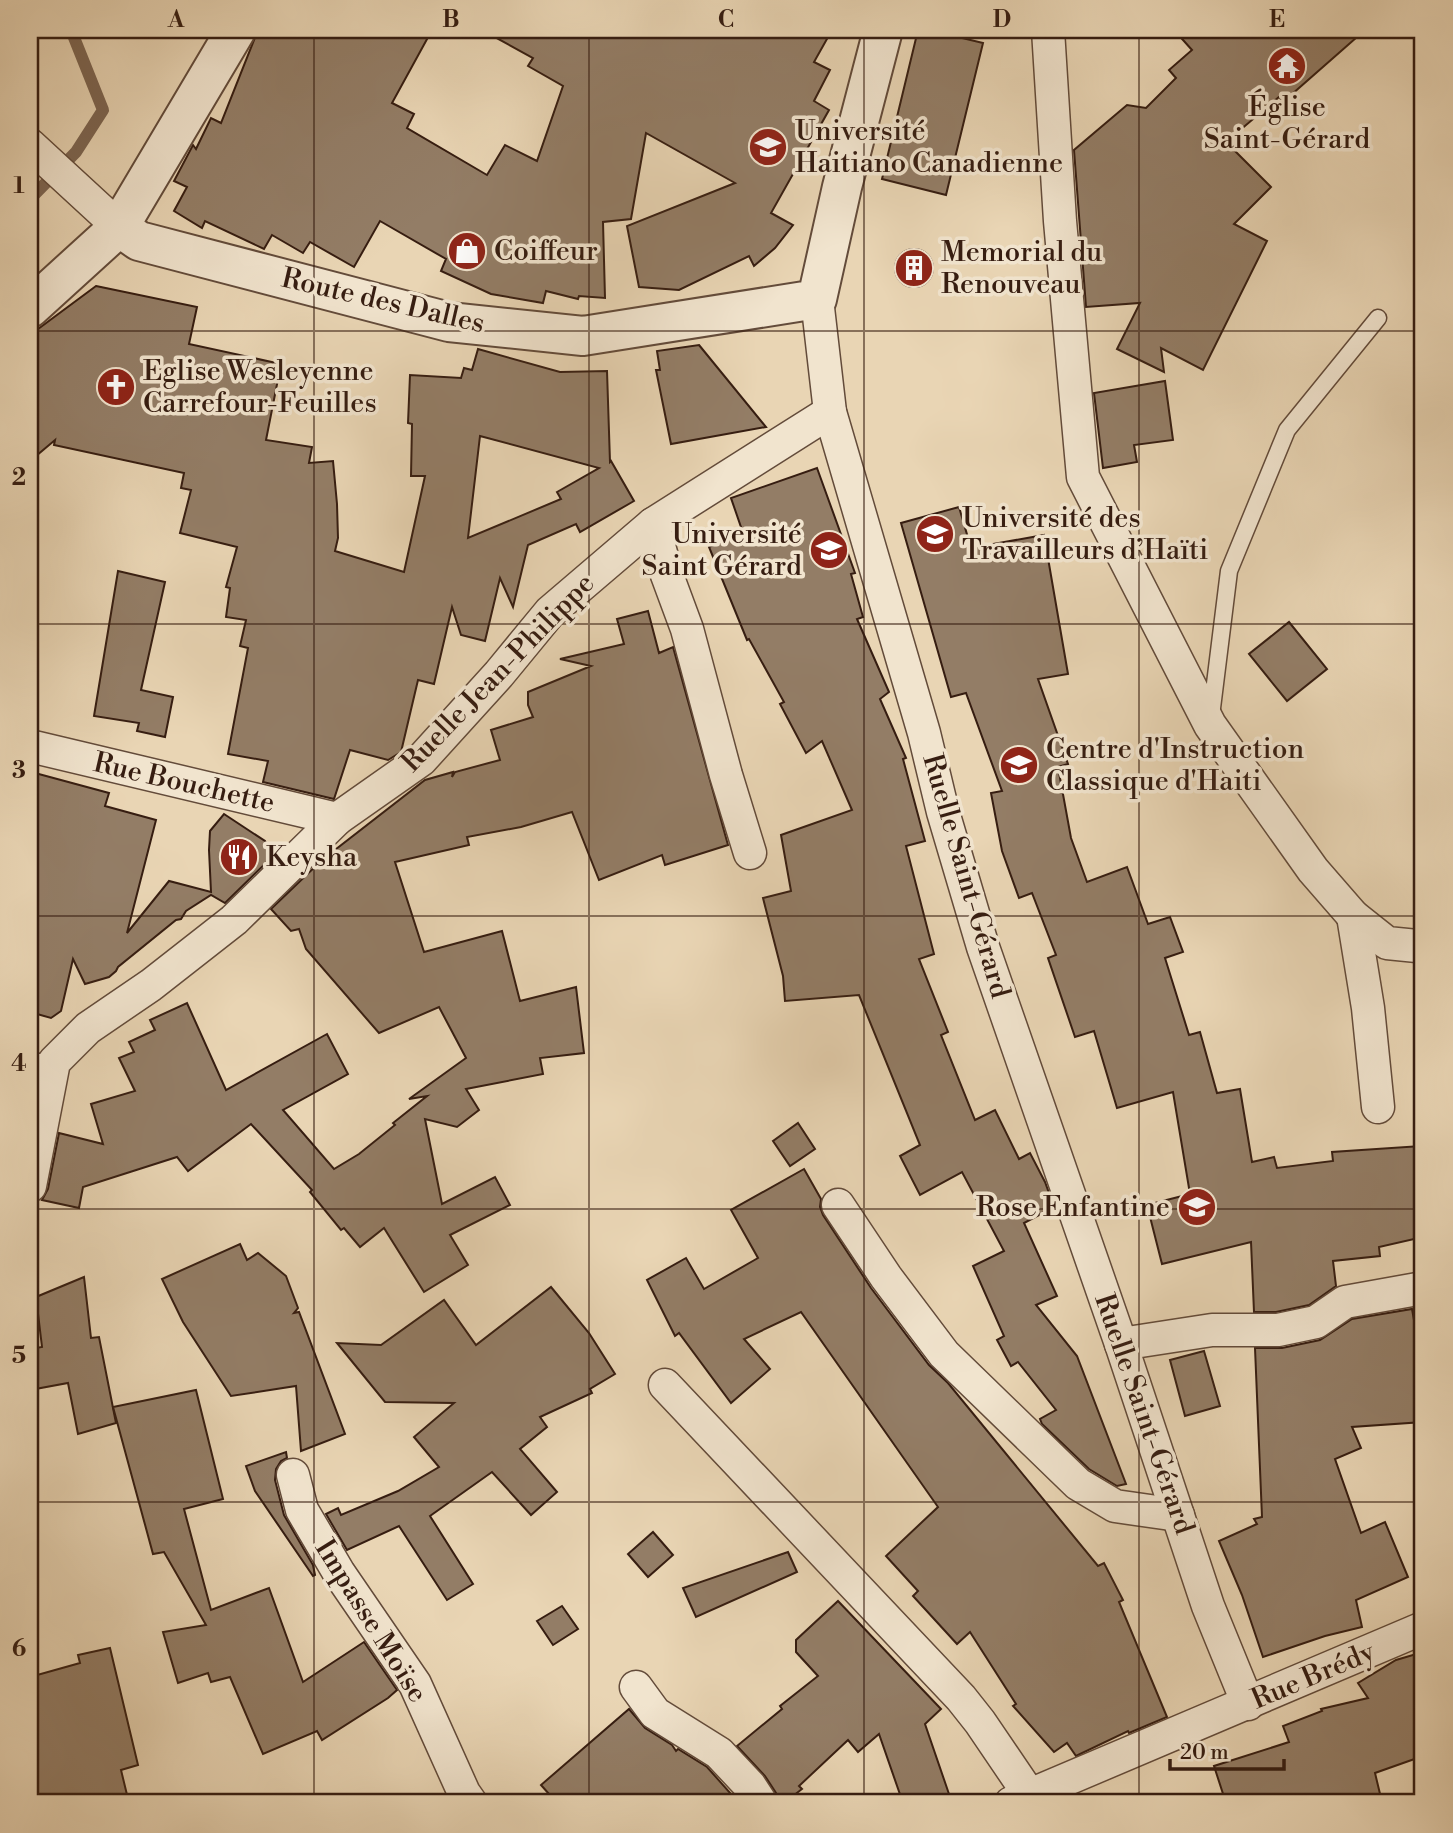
<svg xmlns="http://www.w3.org/2000/svg" width="1453" height="1833" font-family="'Libre Bodoni',serif">
<rect width="100%" height="100%" fill="#e9d5b4"/>
<filter id="stains"><feTurbulence type="fractalNoise" baseFrequency=".00286" numOctaves="4"/><feColorMatrix values="0 0 0 0 .2 0 0 0 0 .09 0 0 0 0 .02 0 0 0 .5 -.17"/></filter>
<radialGradient id="worn" r=".72"><stop offset=".6" stop-color="#630" stop-opacity="0"/><stop offset="1" stop-color="#630" stop-opacity=".3"/></radialGradient>
<g fill="none" stroke-linecap="round" stroke-linejoin="round">
<!-- stream -->
<polyline stroke="#7d6652" stroke-width="12" points="30,199 76,152 103,110 71,30"/>
</g>
<!-- building -->
<g fill="#937d66" stroke="#361d11" stroke-width="2" fill-rule="evenodd">
<polygon points="258,30 432,30 392,103 414,114 407,128 487,175 505,145 537,161 563,86 528,66 533,58 482,30 832,30 814,62 830,70 814,101 829,110 771,213 793,225 775,248 754,266 749,256 679,290 639,287 627,226 735,183 646,133 631,219 603,222 605,298 579,296 578,299 546,291 543,303 491,294 441,271 446,259 380,221 354,267 310,242 303,253 272,235 264,249 205,221 202,228 174,211 187,187 174,181 193,145 196,149 211,118 221,123"/>
<polygon points="918,30 929,30 983,43 946,195 882,179"/>
<polygon points="1174,30 1365,30 1283,102 1279,97 1226,142 1271,187 1234,224 1267,241 1203,370 1161,348 1164,372 1117,349 1140,303 1086,307 1074,150 1127,105 1146,108 1176,78 1169,70 1192,50"/>
<circle cx="914" cy="268" r="19"/>
<path d="M 96,286 L 197,307 L 189,344 L 281,364 L 266,440 L 312,447 L 309,463 L 333,461 L 337,504 L 338,538 L 335,551 L 404,572 L 425,476 L 411,476 L 412,424 L 408,423 L 410,375 L 461,378 L 464,368 L 472,370 L 478,349 L 560,372 L 607,371 L 610,462 L 611,461 L 634,501 L 580,532 L 576,524 L 528,545 L 513,607 L 500,578 L 485,641 L 461,635 L 452,607 L 434,684 L 418,680 L 401,752 L 388,760 L 350,750 L 334,799 L 263,782 L 268,761 L 228,754 L 248,648 L 240,646 L 246,620 L 226,617 L 230,588 L 226,587 L 237,547 L 180,533 L 191,490 L 181,488 L 184,473 L 54,445 L 55,440 L 30,461 L 30,335 ZM 480,436 L 599,468 L 557,492 L 561,499 L 468,538 Z"/>
<polygon points="699,345 766,427 671,444 656,370 660,370 657,351"/>
<polygon points="1165,381 1173,440 1134,445 1137,462 1103,468 1094,393"/>
<polygon points="817,468 855,573 851,574 863,617 857,619 889,692 880,699 906,758 903,759 925,841 906,846 934,954 919,959 948,1032 941,1035 975,1120 995,1110 1019,1159 1030,1153 1045,1182 1049,1193 1047,1194 1054,1207 1024,1223 1057,1296 1036,1305 1077,1356 1126,1484 1117,1486 1089,1469 1042,1424 1040,1419 1056,1410 1018,1362 1011,1366 997,1340 1004,1336 973,1266 1004,1251 962,1172 920,1195 900,1156 920,1145 859,995 785,1001 783,976 763,898 791,891 781,835 852,810 822,741 806,753 780,704 784,702 749,639 747,640 709,547 743,533 731,498"/>
<polygon points="959,507 971,548 1044,535 1068,674 1038,679 1068,764 1058,767 1071,838 1087,882 1127,867 1148,924 1170,917 1183,952 1165,958 1189,1035 1200,1032 1217,1093 1240,1089 1252,1162 1274,1157 1277,1168 1333,1161 1332,1152 1421,1146 1423,1171 1423,1237 1379,1247 1380,1256 1333,1261 1336,1286 1309,1305 1276,1312 1254,1312 1251,1242 1162,1264 1147,1205 1190,1194 1173,1092 1117,1108 1094,1031 1075,1037 1048,958 1056,955 1032,893 1019,898 1002,851 991,793 1002,791 966,693 951,697 901,523"/>
<polygon points="118,571 165,582 141,690 173,697 165,737 137,731 139,723 94,716"/>
<polygon points="648,611 659,653 673,647 728,845 665,865 662,855 599,880 572,812 521,827 467,837 469,845 395,862 424,952 502,931 520,1001 576,987 584,1053 540,1058 543,1074 466,1089 479,1110 457,1127 425,1119 442,1204 495,1177 510,1205 450,1235 468,1265 424,1292 384,1228 360,1247 344,1228 341,1230 310,1192 312,1190 251,1124 188,1171 177,1157 83,1187 79,1208 42,1200 48,1189 59,1133 103,1144 91,1104 135,1091 119,1058 134,1052 129,1042 155,1030 150,1020 187,1003 226,1090 327,1034 348,1074 283,1110 334,1169 359,1154 395,1125 393,1123 427,1096 409,1099 466,1058 439,1007 379,1033 306,949 299,929 291,931 271,909 322,860 425,780 453,772 452,777 455,772 500,760 491,730 533,717 528,705 528,692 591,666 560,659 624,644 617,619"/>
<polygon points="1289,622 1327,669 1287,701 1249,654"/>
<polygon points="35,773 109,793 105,806 156,820 127,933 169,881 211,892 209,850 210,831 224,814 265,841 272,857 225,903 211,895 186,911 181,919 176,920 118,967 116,971 109,977 85,984 73,959 61,1011 51,1018 30,1012 30,792"/>
<polygon points="798,1123 815,1149 790,1166 773,1141"/>
<polygon points="804,1169 821,1199 820,1207 823,1215 871,1288 929,1365 948,1383 1098,1566 1104,1563 1123,1600 1119,1602 1167,1717 1129,1733 1128,1731 1076,1756 1067,1743 1054,1752 1013,1706 1016,1704 970,1632 957,1644 913,1596 918,1591 886,1556 938,1507 801,1312 744,1339 770,1369 731,1403 679,1333 675,1336 647,1280 686,1258 704,1289 758,1258 731,1210"/>
<polygon points="240,1244 247,1260 258,1253 286,1276 298,1308 294,1313 299,1312 345,1434 301,1451 296,1386 231,1396 183,1322 162,1279"/>
<polygon points="84,1277 91,1338 99,1337 116,1423 78,1434 68,1383 30,1390 30,1349 42,1347 36,1297"/>
<polygon points="551,1287 589,1333 615,1374 590,1389 592,1393 540,1417 547,1427 520,1449 557,1492 531,1515 492,1472 430,1516 473,1584 447,1600 399,1526 347,1550 326,1514 338,1508 341,1515 398,1491 439,1467 414,1437 454,1403 385,1402 337,1343 381,1345 444,1300 476,1345"/>
<polygon points="1412,1309 1423,1370 1423,1422 1352,1427 1361,1448 1335,1459 1361,1533 1385,1522 1408,1577 1356,1600 1362,1627 1325,1636 1263,1657 1242,1595 1219,1541 1257,1524 1254,1519 1262,1517 1255,1348 1282,1348 1320,1340 1352,1319"/>
<polygon points="1204,1351 1220,1406 1185,1416 1170,1360"/>
<polygon points="196,1390 223,1499 184,1509 211,1610 269,1588 303,1682 364,1642 397,1690 388,1698 322,1740 317,1731 263,1754 230,1677 211,1682 208,1673 178,1683 163,1632 206,1625 164,1552 153,1554 113,1407"/>
<polygon points="286,1452 287,1458 281,1461 276,1469 275,1480 284,1515 313,1565 315,1575 313,1576 255,1491 246,1466"/>
<polygon points="653,1532 673,1555 648,1577 628,1554"/>
<polygon points="788,1552 797,1572 696,1617 683,1588"/>
<polygon points="838,1601 941,1709 925,1724 949,1794 921,1803 903,1803 879,1734 858,1752 848,1740 799,1786 802,1789 784,1803 779,1803 776,1793 765,1776 737,1746 782,1709 780,1706 818,1676 796,1652 796,1640"/>
<polygon points="562,1606 578,1629 553,1645 537,1621"/>
<polygon points="110,1648 138,1765 121,1770 129,1803 30,1803 30,1677 80,1663 78,1655"/>
<polygon points="1423,1652 1423,1756 1375,1773 1381,1798 1361,1803 1226,1803 1214,1766 1289,1742 1283,1726 1322,1711 1321,1709 1368,1698 1358,1683 1396,1660"/>
<polygon points="629,1709 645,1728 672,1745 676,1751 678,1749 707,1767 739,1803 557,1803 541,1785"/>
</g>
<g fill="none" stroke-linecap="round" stroke-linejoin="round">
<!-- service casing -->
<g stroke="#634b3a" stroke-width="19">
<g id="service">
<polyline points="1211,716 1229,571 1287,430 1378,318"/>
<polyline points="30,1062 54,1062"/>
</g>
</g>
<!-- minor casing -->
<g stroke="#634b3a" stroke-width="35">
<g id="minor">
<polyline points="1048,30 1060,221 1083,477 1210,725 1313,870 1353,916 1387,943 1417,946 1423,943"/>
<polyline points="30,145 119,227"/>
<polyline points="817,299 830,412 924,733 943,812 983,947 1121,1344 1208,1606 1248,1704"/>
<polyline points="653,524 667,575 687,629 726,775 750,853"/>
<polyline points="30,746 337,819"/>
<polyline points="1353,916 1368,1008 1378,1107"/>
<polyline points="30,1186 54,1062 88,1028 151,985 234,920 337,819 421,760 499,674 550,612 653,524 830,412"/>
<polyline points="838,1205 886,1277 944,1354 1078,1484 1115,1506 1178,1515"/>
<polyline points="1121,1344 1212,1330 1278,1330 1316,1322 1345,1302 1423,1288"/>
<polyline points="665,1385 961,1698 980,1722 1035,1803"/>
<polyline points="293,1475 302,1510 339,1573 415,1684 464,1793 471,1803"/>
<polyline points="636,1687 655,1713 719,1753 750,1786 761,1803"/>
<polyline points="1011,1803 1423,1628"/>
</g>
</g>
<!-- tertiary casing -->
<g stroke="#634b3a" stroke-width="42">
<g id="tertiary">
<polyline points="119,227 139,241 449,322 583,336 817,299 842,187 883,30"/>
<polyline points="30,308 119,227 236,30"/>
</g>
</g>
<!-- service -->
<use href="#service" stroke="#f1e4ce" stroke-width="16"/>
<!-- minor -->
<use href="#minor" stroke="#f1e4ce" stroke-width="32"/>
<!-- tertiary -->
<use href="#tertiary" stroke="#f1e4ce" stroke-width="38"/>
</g>
<!-- grid -->
<path fill="none" stroke="#361d11" stroke-width="2" stroke-opacity="0.55" d="M 314,30 L 314,1803M 589,30 L 589,1803M 864,30 L 864,1803M 1139,30 L 1139,1803M 30,331 L 1423,331M 30,624 L 1423,624M 30,916 L 1423,916M 30,1209 L 1423,1209M 30,1502 L 1423,1502"/>
<!-- icons -->
<defs>
<g id="temple-disc" transform="scale(2.0125)"><circle r="9.5" fill="#8f2418" stroke="#f1e4ce"/><path d="M0-6L5-2H3V0L6.5 2.5H4V6H1.5V3h-3V6H-4V2.5H-6.5L-3 0V-2H-5Z" fill="#fff"/></g>
<g id="university-disc" transform="scale(2.0125)"><circle r="9.5" fill="#8f2418" stroke="#f1e4ce"/><path d="M0-5L7-2L0 1L-7-2ZM-4 1L0 2.5L4 1V4Q0 6-4 4Z" fill="#fff"/></g>
<g id="shop-disc" transform="scale(2.0125)"><circle r="9.5" fill="#8f2418" stroke="#f1e4ce"/><path d="M-5-2.5h2.3a2.7 3.5 0 0 1 5.4 0H5L5.5 6h-11ZM-1.5-2.5h3a1.5 2.3 0 0 0-3 0Z" fill="#fff"/></g>
<g id="building-disc" transform="scale(2.0125)"><circle r="9.5" fill="#8f2418" stroke="#f1e4ce"/><path d="M-4-6H4V6H1V3H-1V6H-4ZM-2.5-4.3h1.7v1.8h-1.7ZM.8-4.3h1.7v1.8H.8ZM-2.5-1h1.7V.8h-1.7ZM.8-1h1.7V.8H.8Z" fill="#fff"/></g>
<g id="church-disc" transform="scale(2.0125)"><circle r="9.5" fill="#8f2418" stroke="#f1e4ce"/><path d="M-1.2-6h2.4v3.5h3.3v2.4h-3.3V6h-2.4V-.1h-3.3v-2.4h3.3Z" fill="#fff"/></g>
<g id="school-disc" transform="scale(2.0125)"><circle r="9.5" fill="#8f2418" stroke="#f1e4ce"/><path d="M0-5L7-2L0 1L-7-2ZM-4 1L0 2.5L4 1V4Q0 6-4 4Z" fill="#fff"/></g>
<g id="restaurant-disc" transform="scale(2.0125)"><circle r="9.5" fill="#8f2418" stroke="#f1e4ce"/><path d="M-5-6h1v4h1v-4h1v4h1v-4h1v5L-1.5 .5V6h-2V.5L-5-1ZM5-6V6H3V1.5H1.5Q1.5-4 5-6Z" fill="#fff"/></g>
</defs>
<g fill-rule="evenodd">
<use href="#temple-disc" x="1287" y="66"/>
<use href="#university-disc" x="768" y="147"/>
<use href="#shop-disc" x="467" y="251"/>
<use href="#building-disc" x="914" y="268"/>
<use href="#church-disc" x="116" y="387"/>
<use href="#university-disc" x="935" y="534"/>
<use href="#university-disc" x="829" y="550"/>
<use href="#school-disc" x="1019" y="765"/>
<use href="#restaurant-disc" x="239" y="857"/>
<use href="#school-disc" x="1197" y="1207"/>
</g>
<g text-anchor="middle" dominant-baseline="central" stroke-width="7" stroke-linejoin="round" paint-order="stroke">
<!-- poi labels -->
<g font-size="28" fill="#361d11" stroke="#f1e4ce" text-anchor="start">
<text x="1287" y="107" text-anchor="middle">Église<tspan x="1287" dy="32">Saint-Gérard</tspan></text>
<text x="795" y="131">Université<tspan x="795" dy="32">Haitiano Canadienne</tspan></text>
<text x="494" y="251">Coiffeur</text>
<text x="941" y="252">Memorial du<tspan x="941" dy="32">Renouveau</tspan></text>
<text x="143" y="371">Eglise Wesleyenne<tspan x="143" dy="32">Carrefour-Feuilles</tspan></text>
<text x="962" y="518">Université des<tspan x="962" dy="32">Travailleurs d’Haïti</tspan></text>
<text x="802" y="534" text-anchor="end">Université<tspan x="802" dy="32">Saint Gérard</tspan></text>
<text x="1046" y="749">Centre d'Instruction<tspan x="1046" dy="32">Classique d'Haiti</tspan></text>
<text x="266" y="857">Keysha</text>
<text x="1170" y="1207" text-anchor="end">Rose Enfantine</text>
</g>
<!-- street labels -->
<g font-size="28" fill="#361d11" stroke="#f1e4ce">
<text transform="translate(383 301) rotate(13)">Route des Dalles</text>
<text transform="translate(498 673) rotate(-46)">Ruelle Jean-Philippe</text>
<text transform="translate(184 783) rotate(13)">Rue Bouchette</text>
<text transform="translate(966 876) rotate(74)">Ruelle Saint-Gérard</text>
<text transform="translate(1144 1414) rotate(71)">Ruelle Saint-Gérard</text>
<text transform="translate(371 1621) rotate(58)">Impasse Moïse</text>
<text transform="translate(1313 1676) rotate(-23)">Rue Brédy</text>
</g>
</g>
<!-- margin -->
<rect width="1453" height="1833" fill="none" stroke="#e9d5b4" stroke-width="77"/>
<!-- scale -->
<path d="M1170 1759v10h114v-10" fill="none" stroke="#361d11" stroke-width="3.5"/>
<text x="1180" y="1759" font-size="21" fill="#361d11" stroke="#f1e4ce" stroke-width="5" paint-order="stroke">20 m</text>
<rect x="38" y="38" width="1376" height="1756" fill="none" stroke="#361d11" stroke-width="2.5"/>
<g font-size="23" text-anchor="middle" font-weight="bold" fill="#361d11">
<text x="176" y="27">A</text>
<text x="451" y="27">B</text>
<text x="726" y="27">C</text>
<text x="1002" y="27">D</text>
<text x="1277" y="27">E</text>
<text x="19" y="193">1</text>
<text x="19" y="485">2</text>
<text x="19" y="778">3</text>
<text x="19" y="1071">4</text>
<text x="19" y="1363">5</text>
<text x="19" y="1656">6</text>
</g>
<rect width="100%" height="100%" filter="url(#stains)"/>
<rect width="100%" height="100%" fill="url(#worn)"/>
</svg>
